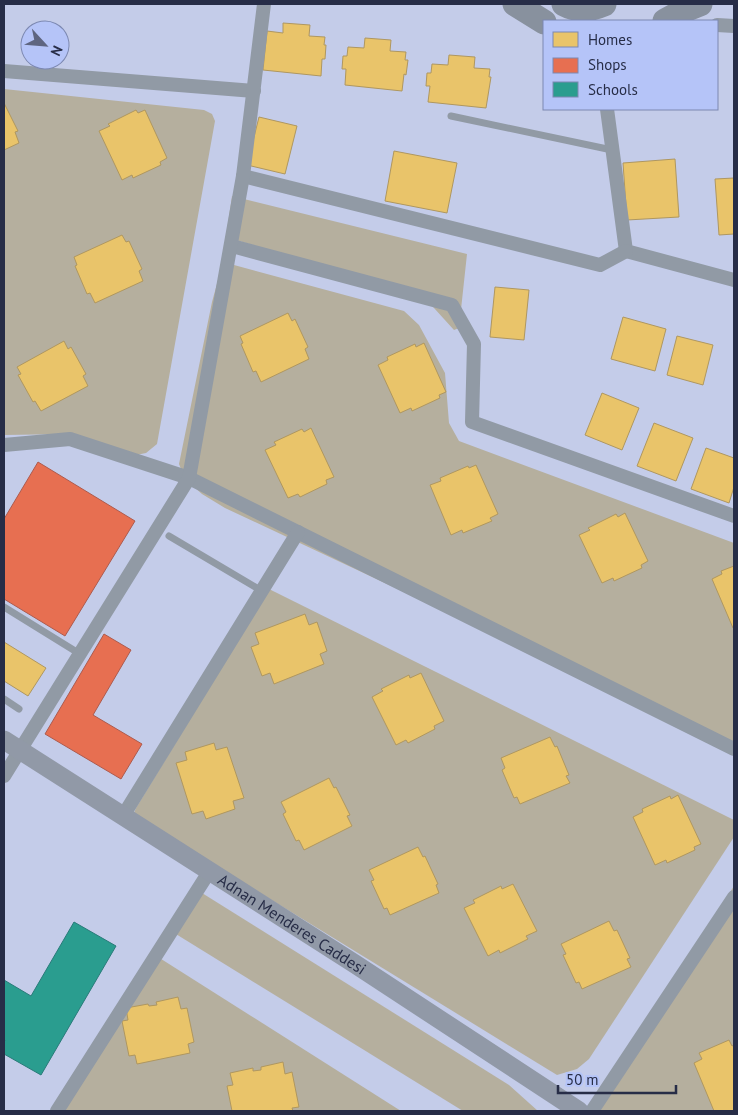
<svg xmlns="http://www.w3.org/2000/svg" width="738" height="1115" font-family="'PT Sans',sans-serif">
<rect width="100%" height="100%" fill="#c4cce9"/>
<!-- green -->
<g fill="#b5af9e">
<polygon points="4,89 204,110 212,114 215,121 157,444 146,453 136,455 70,434 4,435"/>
<polygon points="232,196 467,254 459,328 454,330 424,297 226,237"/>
<polygon points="223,262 404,311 419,325 445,373 449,423 459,441 734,543 734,747 225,508 202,494 185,479 179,464 212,302"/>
<polygon points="269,589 734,820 734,837 589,1059 577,1069 557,1075 133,815 136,808"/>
<polygon points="734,886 734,1111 597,1111 593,1101"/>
<polygon points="202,893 509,1085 538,1111 463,1111 171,931"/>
<polygon points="158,957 401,1111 63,1111"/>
</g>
<!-- homes -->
<g fill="#e9c46a" stroke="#af9760">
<polygon points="283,23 310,25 309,36 325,37 324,45 326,45 325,59 322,59 321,76 263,70 267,31 283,33"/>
<polygon points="365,38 391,40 390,51 406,52 405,60 408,60 406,75 404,74 402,91 345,85 346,69 342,69 343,56 347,56 348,47 364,48"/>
<polygon points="449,55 475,57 474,68 490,69 489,77 491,77 486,108 428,102 430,86 426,86 427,73 431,73 432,64 448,65"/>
<polygon points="4,103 18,131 15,132 19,143 4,150"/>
<polygon points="136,110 138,113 145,110 167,158 160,162 161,165 133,178 132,175 122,180 99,131 110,126 108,124"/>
<polygon points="259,117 297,126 285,174 247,165"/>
<polygon points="394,151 457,163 447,213 385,201"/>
<polygon points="675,159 679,217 627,220 623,163"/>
<polygon points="734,178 734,234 719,235 715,179"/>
<polygon points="122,235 126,242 129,241 142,269 139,271 143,281 95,303 90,293 87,294 75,266 77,265 74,257"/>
<polygon points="495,287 529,290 524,340 490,337"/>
<polygon points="288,313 292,321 295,319 308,347 305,349 309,359 261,382 256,371 253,372 241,344 243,343 240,336"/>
<polygon points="623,317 666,329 655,371 611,359"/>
<polygon points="677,336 713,345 703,385 667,375"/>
<polygon points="64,341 68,349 71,347 86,374 83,376 88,386 41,411 35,401 33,402 18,375 21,374 17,367"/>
<polygon points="424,343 446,392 439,395 440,398 412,411 411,408 400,413 378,365 388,360 387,357 415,344 416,347"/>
<polygon points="602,393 639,408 622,450 585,435"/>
<polygon points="654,423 693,438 676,481 637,466"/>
<polygon points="311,428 334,477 326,480 327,484 300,497 298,494 288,498 265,450 276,445 274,442 302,429 304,432"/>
<polygon points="706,448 734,458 734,487 729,503 691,489"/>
<polygon points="476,465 498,514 490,518 492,521 463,533 462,530 451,535 430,485 441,481 440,478 468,466 469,468"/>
<polygon points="625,513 648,561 641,565 642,568 614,581 613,578 602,583 579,535 590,530 588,528 616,514 618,517"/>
<polygon points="734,566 734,627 733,628 712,579 722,574 721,571"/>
<polygon points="305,614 309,625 317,622 327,651 320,654 324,664 274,684 270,673 262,676 251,647 259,644 255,633"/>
<polygon points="4,642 46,668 28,696 4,681"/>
<polygon points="421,673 444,721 434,726 435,729 408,743 406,740 396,745 372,697 383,691 381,689 409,675 410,678"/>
<polygon points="550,737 555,747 557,746 569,775 566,776 570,783 520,804 517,797 514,798 502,770 505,768 501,758"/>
<polygon points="214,743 216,750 227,747 244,798 233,801 235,809 206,819 203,811 192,814 176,763 187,760 185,752"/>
<polygon points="329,778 334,788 336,787 350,815 347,816 352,826 304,850 299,840 296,841 283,814 286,812 281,802"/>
<polygon points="678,795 701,844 694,847 695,850 667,863 666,860 655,865 633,817 643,812 642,809 670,796 671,799"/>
<polygon points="418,847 423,857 425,856 438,884 436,885 439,893 390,915 387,908 384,909 371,881 374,880 369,870"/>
<polygon points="513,884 537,931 526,936 528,939 500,953 499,950 488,956 464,908 475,903 473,900 501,886 502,889"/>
<polygon points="609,921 614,931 617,930 630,958 627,959 631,967 582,989 579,982 576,983 563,955 566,954 561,944"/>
<polygon points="178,997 181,1009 187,1008 194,1042 188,1044 190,1053 137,1064 135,1055 129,1056 122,1021 128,1020 126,1008 148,1004 149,1006 157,1005 156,1002"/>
<polygon points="729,1040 732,1046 734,1045 734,1111 714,1111 694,1063 702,1059 699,1053"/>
<polygon points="283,1062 285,1074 292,1072 299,1107 292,1108 293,1111 232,1111 227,1086 233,1085 230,1073 253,1068 253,1071 261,1070 261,1067"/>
</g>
<!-- shops -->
<g fill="#e76f51" stroke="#ad5b4e">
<polygon points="38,462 135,521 65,636 4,599 4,519"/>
<polygon points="104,634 131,650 93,715 142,744 121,779 45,734"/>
</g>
<!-- schools -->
<polygon fill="#2a9d8f" stroke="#297b79" points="74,922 116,946 41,1075 4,1054 4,1043 5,1040 4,1039 4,980 31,996"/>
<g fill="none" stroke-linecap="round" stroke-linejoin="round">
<!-- lane -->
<g stroke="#919aa5" stroke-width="7">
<polyline points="451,116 612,150"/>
<polyline points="169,536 262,591"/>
<polyline points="4,607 80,654"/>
<polyline points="4,699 19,709"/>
</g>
<!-- street -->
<g stroke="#919aa5" stroke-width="14">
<polyline points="717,25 734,26"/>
<polyline points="4,71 254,91"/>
<polyline points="607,109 626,251 734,280"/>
<polyline points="243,176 600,265 626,251"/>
<polyline points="232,246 452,305 474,344 472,422 734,516"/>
<polyline points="4,445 70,439 189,478 734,749"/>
<polyline points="4,776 189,478 243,176 264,4"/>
<polyline points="123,816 298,532"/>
<polyline points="57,1111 209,872"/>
<polyline points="592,1111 734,897"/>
</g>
<!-- secondary -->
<path stroke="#9199a7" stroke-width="19" id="s1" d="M 4,740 L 355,964 L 579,1111"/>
<!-- highway -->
<g stroke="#88919e" stroke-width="25">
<polyline points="515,4 544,22"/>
<path d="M 564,4 C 577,11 590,10 604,4"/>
<polyline points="665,21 685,10 700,4"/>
</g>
</g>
<g text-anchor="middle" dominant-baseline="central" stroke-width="5" stroke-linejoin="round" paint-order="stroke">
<!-- street labels -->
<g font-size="16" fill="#272d47" stroke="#b5c4f8">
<text stroke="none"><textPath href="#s1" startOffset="342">Adnan Menderes Caddesi</textPath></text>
</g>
</g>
<!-- border -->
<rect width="738" height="1115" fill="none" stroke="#272d47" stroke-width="10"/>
<!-- legend -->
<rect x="543" y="20" width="175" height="90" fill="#b5c4f8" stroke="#7c88b1"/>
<rect x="553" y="32" width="25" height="15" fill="#e9c46a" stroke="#7c88b1"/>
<text x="588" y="45" font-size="15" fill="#272d47">Homes</text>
<rect x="553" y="58" width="25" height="15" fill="#e76f51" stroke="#7c88b1"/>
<text x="588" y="70" font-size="15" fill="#272d47">Shops</text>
<rect x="553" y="82" width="25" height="15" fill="#2a9d8f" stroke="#7c88b1"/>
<text x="588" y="95" font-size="15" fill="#272d47">Schools</text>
<!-- north arrow -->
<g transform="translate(45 45) rotate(116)"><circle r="24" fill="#b5c4f8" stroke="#7c88b1"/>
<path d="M0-4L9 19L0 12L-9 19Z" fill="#5e6580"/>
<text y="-8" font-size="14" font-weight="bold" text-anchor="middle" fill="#272d47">N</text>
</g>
<!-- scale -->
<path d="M558 1085v8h118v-8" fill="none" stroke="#272d47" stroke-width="2.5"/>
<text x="566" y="1085" font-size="15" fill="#272d47" stroke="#b5c4f8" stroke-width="4" paint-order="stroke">50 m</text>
</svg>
